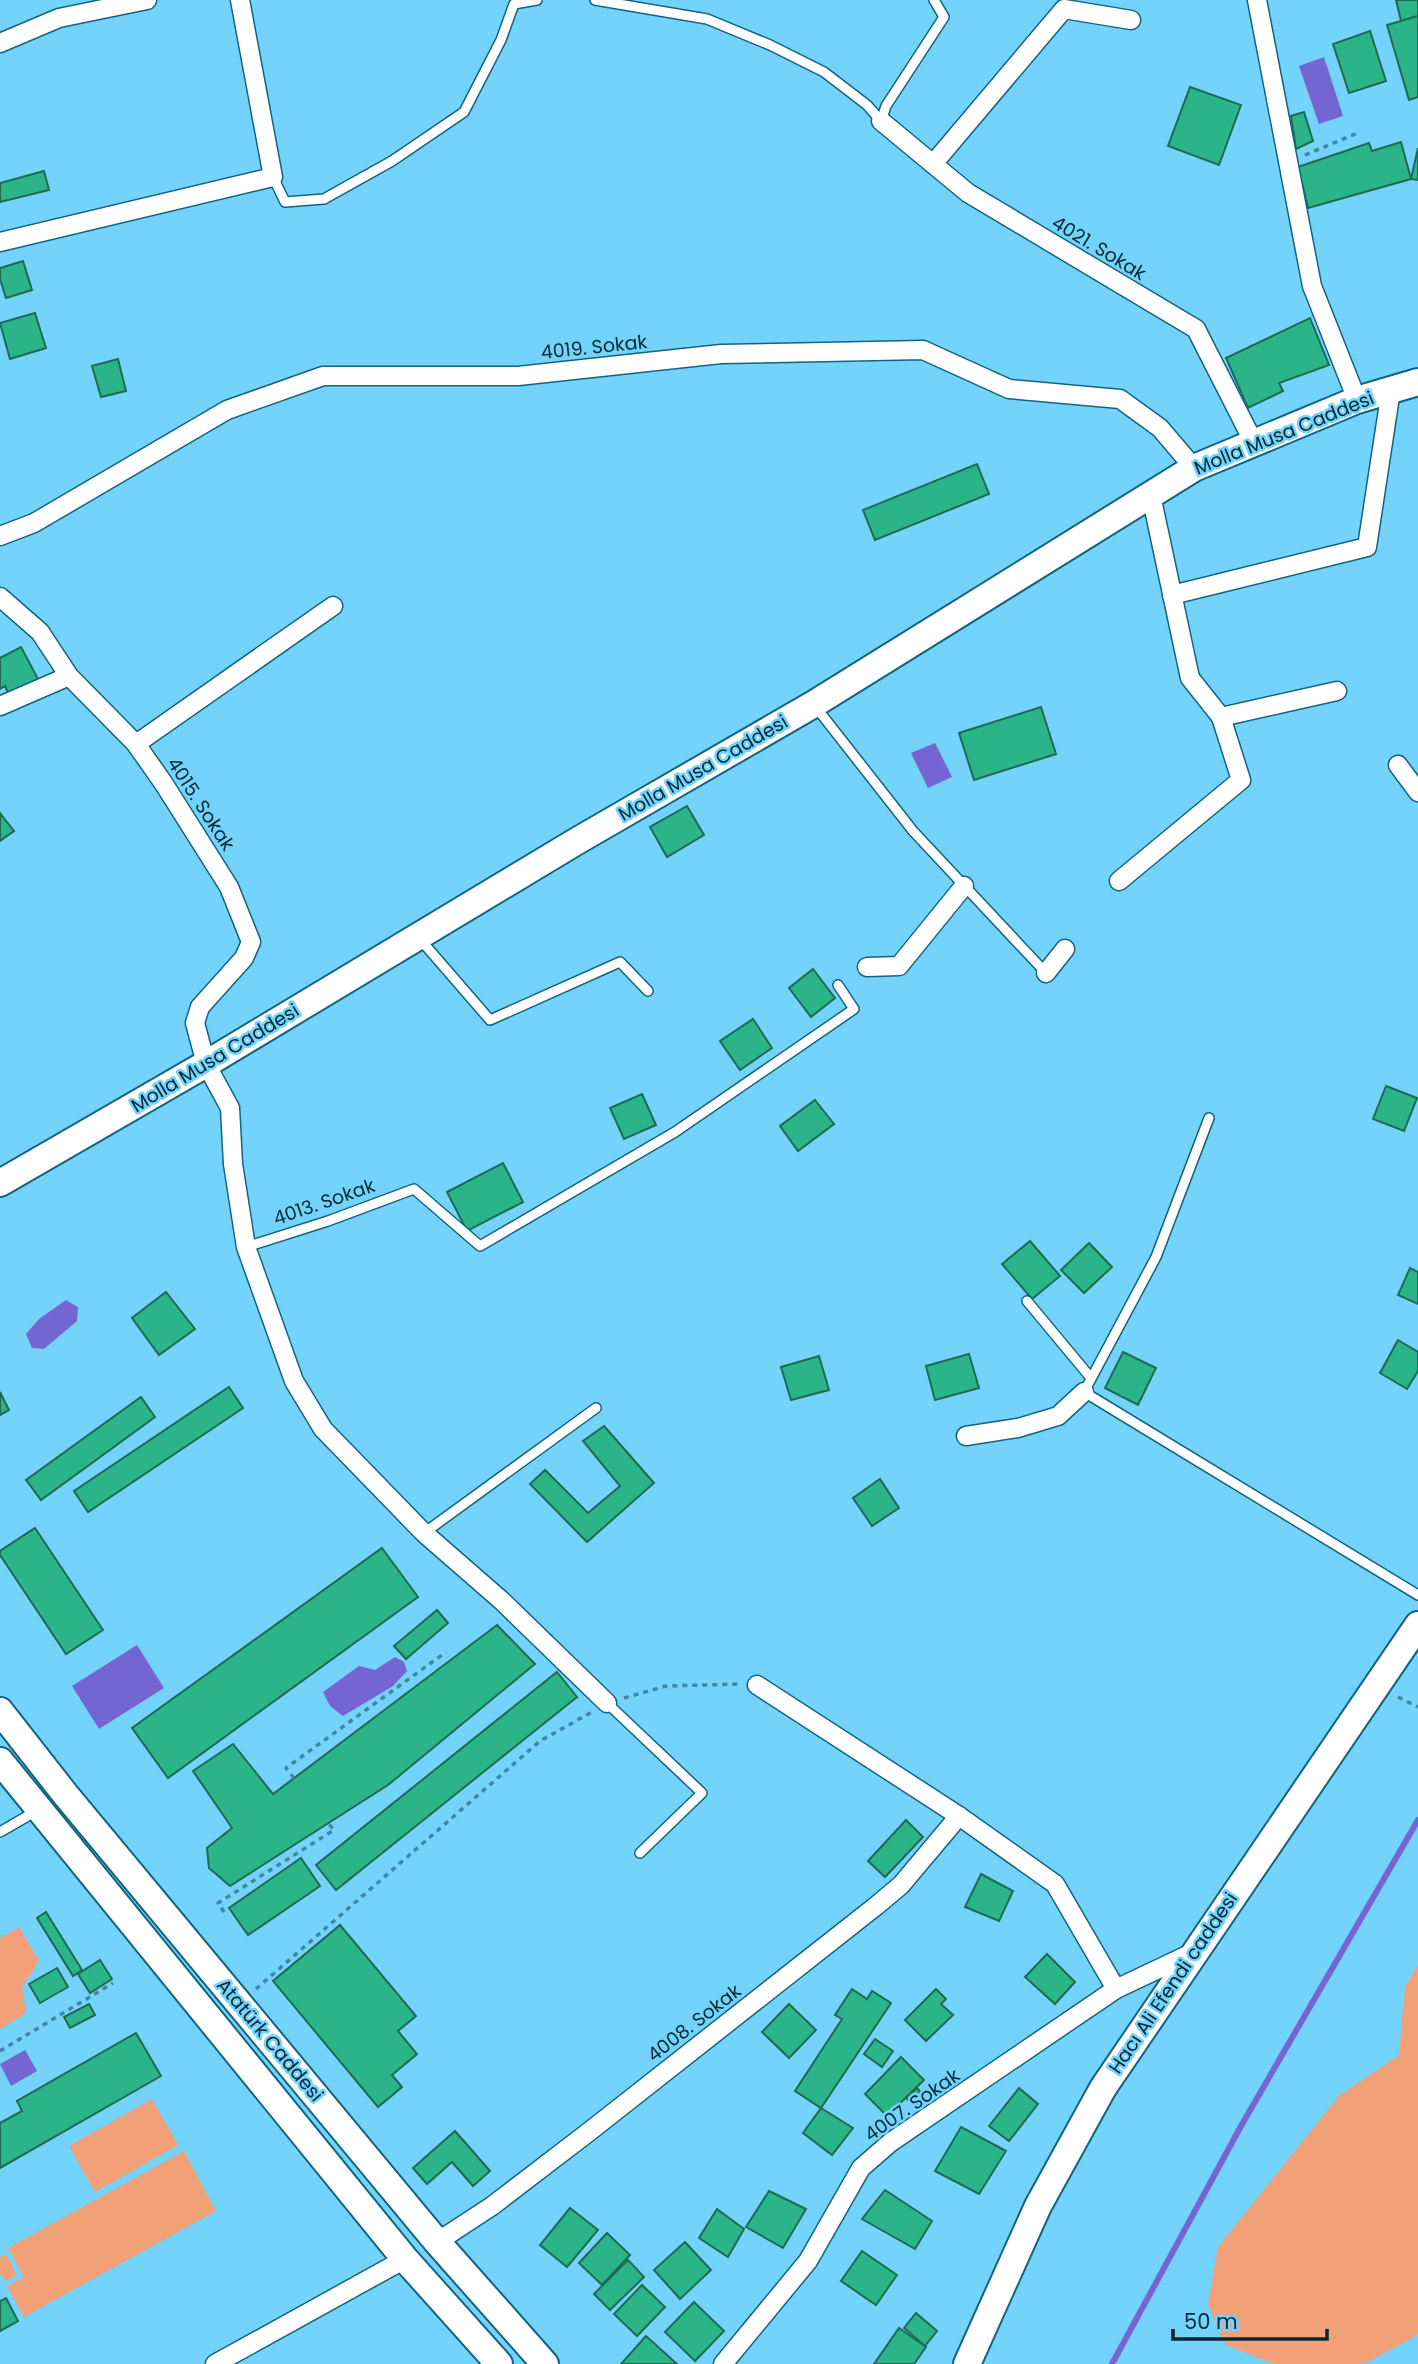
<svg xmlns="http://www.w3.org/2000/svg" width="1418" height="2364" font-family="Poppins,sans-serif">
<rect width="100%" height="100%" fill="#73d3fa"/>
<!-- green -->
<g fill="#f2a078">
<polygon points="19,1927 39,1961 22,1987 26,2013 0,2029 0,1938"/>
<polygon points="1418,1965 1418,2333 1414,2337 1364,2364 1274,2364 1224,2344 1208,2304 1218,2247 1339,2096 1399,2055 1405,1987"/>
<polygon points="152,2099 178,2145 95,2192 69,2146"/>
<polygon points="184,2151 216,2211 24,2317 7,2286 24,2277 8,2248"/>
<polygon points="6,2254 17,2275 5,2281 0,2273 0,2257"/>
</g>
<!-- water -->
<g fill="#7565d2">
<polygon points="1324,57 1343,116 1319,124 1299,66"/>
<polygon points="935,743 952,777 928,788 911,753"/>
<polygon points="66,1300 78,1307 77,1321 44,1349 32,1348 26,1334 39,1319"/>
<polygon points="137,1645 164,1688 99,1729 72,1686"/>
<polygon points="395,1657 404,1662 407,1671 393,1686 343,1716 330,1706 323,1692 359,1666 375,1670"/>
<polygon points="25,2050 37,2071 11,2086 0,2064"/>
</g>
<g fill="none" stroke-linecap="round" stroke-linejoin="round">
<!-- stream -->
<polyline stroke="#7565d2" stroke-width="6" points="1112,2364 1241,2126 1418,1820"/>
</g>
<!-- building -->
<g fill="#2cb489" stroke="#1e6b52" stroke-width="2">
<polygon points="1396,0 1418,0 1418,16 1401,21"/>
<polygon points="1418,16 1418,97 1409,100 1387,25"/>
<polygon points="1370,31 1386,81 1349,93 1333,44"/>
<polygon points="1190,87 1241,105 1219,165 1168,146"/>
<polygon points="1304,112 1313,141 1296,149 1291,116"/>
<polygon points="1401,142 1411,179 1308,208 1298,167 1369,143 1372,151"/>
<polygon points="1418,148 1418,180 1411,179"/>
<polygon points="44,171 49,190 0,202 0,183"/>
<polygon points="23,261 32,290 6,298 0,279 0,268"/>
<polygon points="35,313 46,348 10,359 0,323"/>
<polygon points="1310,318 1329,365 1279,383 1283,391 1248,408 1226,358"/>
<polygon points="118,359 126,391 101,397 92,366"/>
<polygon points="977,464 989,494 875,540 863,510"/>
<polygon points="21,647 38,679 9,695 5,686 0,689 0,658"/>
<polygon points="1041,707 1056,754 974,780 959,733"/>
<polygon points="687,806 704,835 667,857 650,827"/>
<polygon points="0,813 14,831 0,841"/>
<polygon points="813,969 835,998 811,1017 789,988"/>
<polygon points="753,1019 772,1048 740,1070 720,1041"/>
<polygon points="1386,1086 1417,1098 1404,1131 1373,1119"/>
<polygon points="642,1094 656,1125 624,1139 610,1108"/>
<polygon points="815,1100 834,1124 798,1151 780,1126"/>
<polygon points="503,1163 523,1202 467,1231 447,1192"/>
<polygon points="1030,1241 1060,1276 1032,1299 1002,1264"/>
<polygon points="1089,1243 1112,1267 1084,1293 1061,1270"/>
<polygon points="1410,1268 1418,1272 1418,1304 1398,1295"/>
<polygon points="166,1292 195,1329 159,1355 132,1318"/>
<polygon points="1398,1340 1418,1352 1418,1371 1407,1389 1380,1373"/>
<polygon points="1123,1352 1156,1368 1138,1405 1105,1388"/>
<polygon points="969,1354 979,1388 935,1400 926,1366"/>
<polygon points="819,1356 829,1390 791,1400 781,1367"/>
<polygon points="229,1387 243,1408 88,1512 74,1491"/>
<polygon points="0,1392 9,1410 0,1415"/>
<polygon points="141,1397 155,1417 41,1500 26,1480"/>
<polygon points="604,1426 654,1483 587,1542 530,1484 545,1470 588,1513 620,1486 583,1441"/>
<polygon points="880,1479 899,1508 872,1526 853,1498"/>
<polygon points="35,1528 103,1630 66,1654 0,1555 0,1551"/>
<polygon points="382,1548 418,1597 168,1778 132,1728"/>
<polygon points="437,1610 448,1623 406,1659 394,1646"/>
<polygon points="497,1625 535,1664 388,1785 230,1886 209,1868 207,1848 232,1828 193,1771 233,1744 273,1794"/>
<polygon points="557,1672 577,1697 336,1890 316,1865"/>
<polygon points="906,1820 923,1837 885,1877 868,1861"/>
<polygon points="301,1858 320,1886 248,1935 229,1908"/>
<polygon points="981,1874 1013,1891 999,1921 965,1907"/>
<polygon points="46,1912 82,1970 73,1976 37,1918"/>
<polygon points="340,1925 416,2016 398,2031 417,2054 392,2075 402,2087 378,2107 273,1981"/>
<polygon points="1047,1954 1075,1982 1055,2004 1025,1977"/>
<polygon points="100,1960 112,1979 90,1993 78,1974"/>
<polygon points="57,1968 68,1987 40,2003 29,1984"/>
<polygon points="852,1989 867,1999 872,1991 891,2003 821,2108 795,2091 842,2019 835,2015"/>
<polygon points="936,1989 946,1999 941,2004 953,2015 926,2041 905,2020"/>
<polygon points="89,2004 95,2015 70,2028 64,2017"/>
<polygon points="789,2004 816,2030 789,2058 762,2032"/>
<polygon points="136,2033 161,2076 0,2168 0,2123 22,2111 17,2101"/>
<polygon points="875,2039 893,2051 882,2067 864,2054"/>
<polygon points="901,2057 924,2080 887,2116 865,2094"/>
<polygon points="917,2088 923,2095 913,2105 906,2098"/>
<polygon points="1019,2088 1038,2104 1009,2141 989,2126"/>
<polygon points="821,2108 853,2128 832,2155 803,2133"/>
<polygon points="961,2127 1006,2151 979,2194 935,2171"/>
<polygon points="455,2131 490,2171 473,2186 452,2162 427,2184 413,2168"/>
<polygon points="885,2190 932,2221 915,2249 862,2219"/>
<polygon points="769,2191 806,2209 783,2248 746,2227"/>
<polygon points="570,2208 598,2230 567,2267 540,2245"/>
<polygon points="717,2209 744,2229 728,2257 699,2238"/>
<polygon points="607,2233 630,2255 602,2285 579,2263"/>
<polygon points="685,2242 711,2270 680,2299 654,2270"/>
<polygon points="862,2251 897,2275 876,2305 841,2281"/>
<polygon points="628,2260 644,2277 610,2310 594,2294"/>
<polygon points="642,2285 665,2307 637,2336 614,2314"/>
<polygon points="6,2298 18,2321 0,2331 0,2301"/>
<polygon points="694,2302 724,2331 695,2361 665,2332"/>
<polygon points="916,2313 937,2331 925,2346 904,2328"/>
<polygon points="899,2328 926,2347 914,2364 874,2364"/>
<polygon points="646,2336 677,2364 621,2364"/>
</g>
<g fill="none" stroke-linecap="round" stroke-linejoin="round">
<!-- lane casing -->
<g stroke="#136480" stroke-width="12">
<g id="lane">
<polyline points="595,0 707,19 770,45 824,72 867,105 881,121"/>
<polyline points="881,121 886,106 944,17 934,0"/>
<polyline points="273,177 285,202 324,199 392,161 464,112 501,40 514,4 537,0"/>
<polyline points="815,706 913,831 1046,973"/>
<polyline points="419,938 490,1020 620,962 648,991"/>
<polyline points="1209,1118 1156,1257 1084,1392 1418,1595"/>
<polyline points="246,1247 328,1221 414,1189 480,1246 675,1132 854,1009 838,985"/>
<polyline points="1027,1301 1091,1378"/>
<polyline points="424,1533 596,1408"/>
<polyline points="607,1703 702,1793 640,1853"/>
<polyline points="0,1832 38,1810"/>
</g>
</g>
<!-- street casing -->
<g stroke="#136480" stroke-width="21">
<g id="street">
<polyline points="1257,0 1312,286 1357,400"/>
<polyline points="0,43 59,18 147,0"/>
<polyline points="881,121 968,193 1196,329 1254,443"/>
<polyline points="933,164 1064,9 1131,20"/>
<polyline points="0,242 273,177 240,0"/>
<polyline points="1151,495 1190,678 1221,717 1337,691"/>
<polyline points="0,536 34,523 227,410 323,376 518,376 721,354 923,350 1009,389 1120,399 1160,428 1194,468"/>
<polyline points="1172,595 1367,547 1391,390"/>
<polyline points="0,597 40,632 69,676 136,744 164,784 229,887 251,942 244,958 200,1007 195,1023 206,1064 230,1108 233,1164 246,1247 294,1381 323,1429 424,1533 502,1601 607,1703"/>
<polyline points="0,706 69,676"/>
<polyline points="136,744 333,606"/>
<polyline points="1398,765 1418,792"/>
<polyline points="1119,881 1241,780 1221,717"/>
<polyline points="867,967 899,966 964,886"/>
<polyline points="1046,973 1065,949"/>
<polyline points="966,1436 1018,1428 1058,1416 1084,1392"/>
<polyline points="757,1685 959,1816 1055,1884 1116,1989"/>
<polyline points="437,2242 492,2206 590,2131 876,1906 901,1885 959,1816"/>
<polyline points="215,2364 405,2259"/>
<polyline points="723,2364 808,2261 861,2168 891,2142 1116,1989 1192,1953"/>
</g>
</g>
<!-- secondary casing -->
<g stroke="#136480" stroke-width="30">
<g id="secondary">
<polyline points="0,1183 206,1064 577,841 814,704 1194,468 1357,400 1418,382"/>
<polyline points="0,1711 65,1794 437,2242 545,2364"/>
<polyline points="0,1761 405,2259 499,2364"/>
<polyline points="967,2364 1038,2206 1103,2088 1418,1625"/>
</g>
</g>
<!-- path -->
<g stroke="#4087a3" stroke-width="3.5" stroke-dasharray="5 5" stroke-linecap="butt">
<polyline points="1305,155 1360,132"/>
<polyline points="1398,1697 1418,1707"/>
<polyline points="624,1698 666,1686 741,1684"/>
<polyline points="294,1778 286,1768 446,1652"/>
<polyline points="224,1912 218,1903 334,1830 328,1823"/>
<polyline points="256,1989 540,1741 592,1712"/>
<polyline points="0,2051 113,1983"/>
</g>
<!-- lane -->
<use href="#lane" stroke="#fff" stroke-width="9"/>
<!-- street -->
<use href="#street" stroke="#fff" stroke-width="18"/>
<!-- secondary -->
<use href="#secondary" stroke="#fff" stroke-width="26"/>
</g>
<g text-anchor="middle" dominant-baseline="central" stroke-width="5" stroke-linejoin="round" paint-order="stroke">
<!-- street labels -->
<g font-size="19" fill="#002837" stroke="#73d3fa">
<text transform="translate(1099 248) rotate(31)">4021. Sokak</text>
<text transform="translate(594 347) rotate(-6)">4019. Sokak</text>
<text transform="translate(1284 433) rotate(-22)">Molla Musa Caddesi</text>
<text transform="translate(703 768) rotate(-30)">Molla Musa Caddesi</text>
<text transform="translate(201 804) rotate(57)">4015. Sokak</text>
<text transform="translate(215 1058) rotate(-31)">Molla Musa Caddesi</text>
<text transform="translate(324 1202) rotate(-19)">4013. Sokak</text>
<text transform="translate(1173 1983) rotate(-56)">Hacı Ali Efendi caddesi</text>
<text transform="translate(694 2023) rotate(-38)">4008. Sokak</text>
<text transform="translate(270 2040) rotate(50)">Atatürk Caddesi</text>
<text transform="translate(912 2105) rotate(-35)">4007. Sokak</text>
</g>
</g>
<!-- scale -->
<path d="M1173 2329v10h154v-10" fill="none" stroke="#002837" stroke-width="3.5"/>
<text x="1184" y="2329" font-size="21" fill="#002837" stroke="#73d3fa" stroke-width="5" paint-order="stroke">50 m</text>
</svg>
